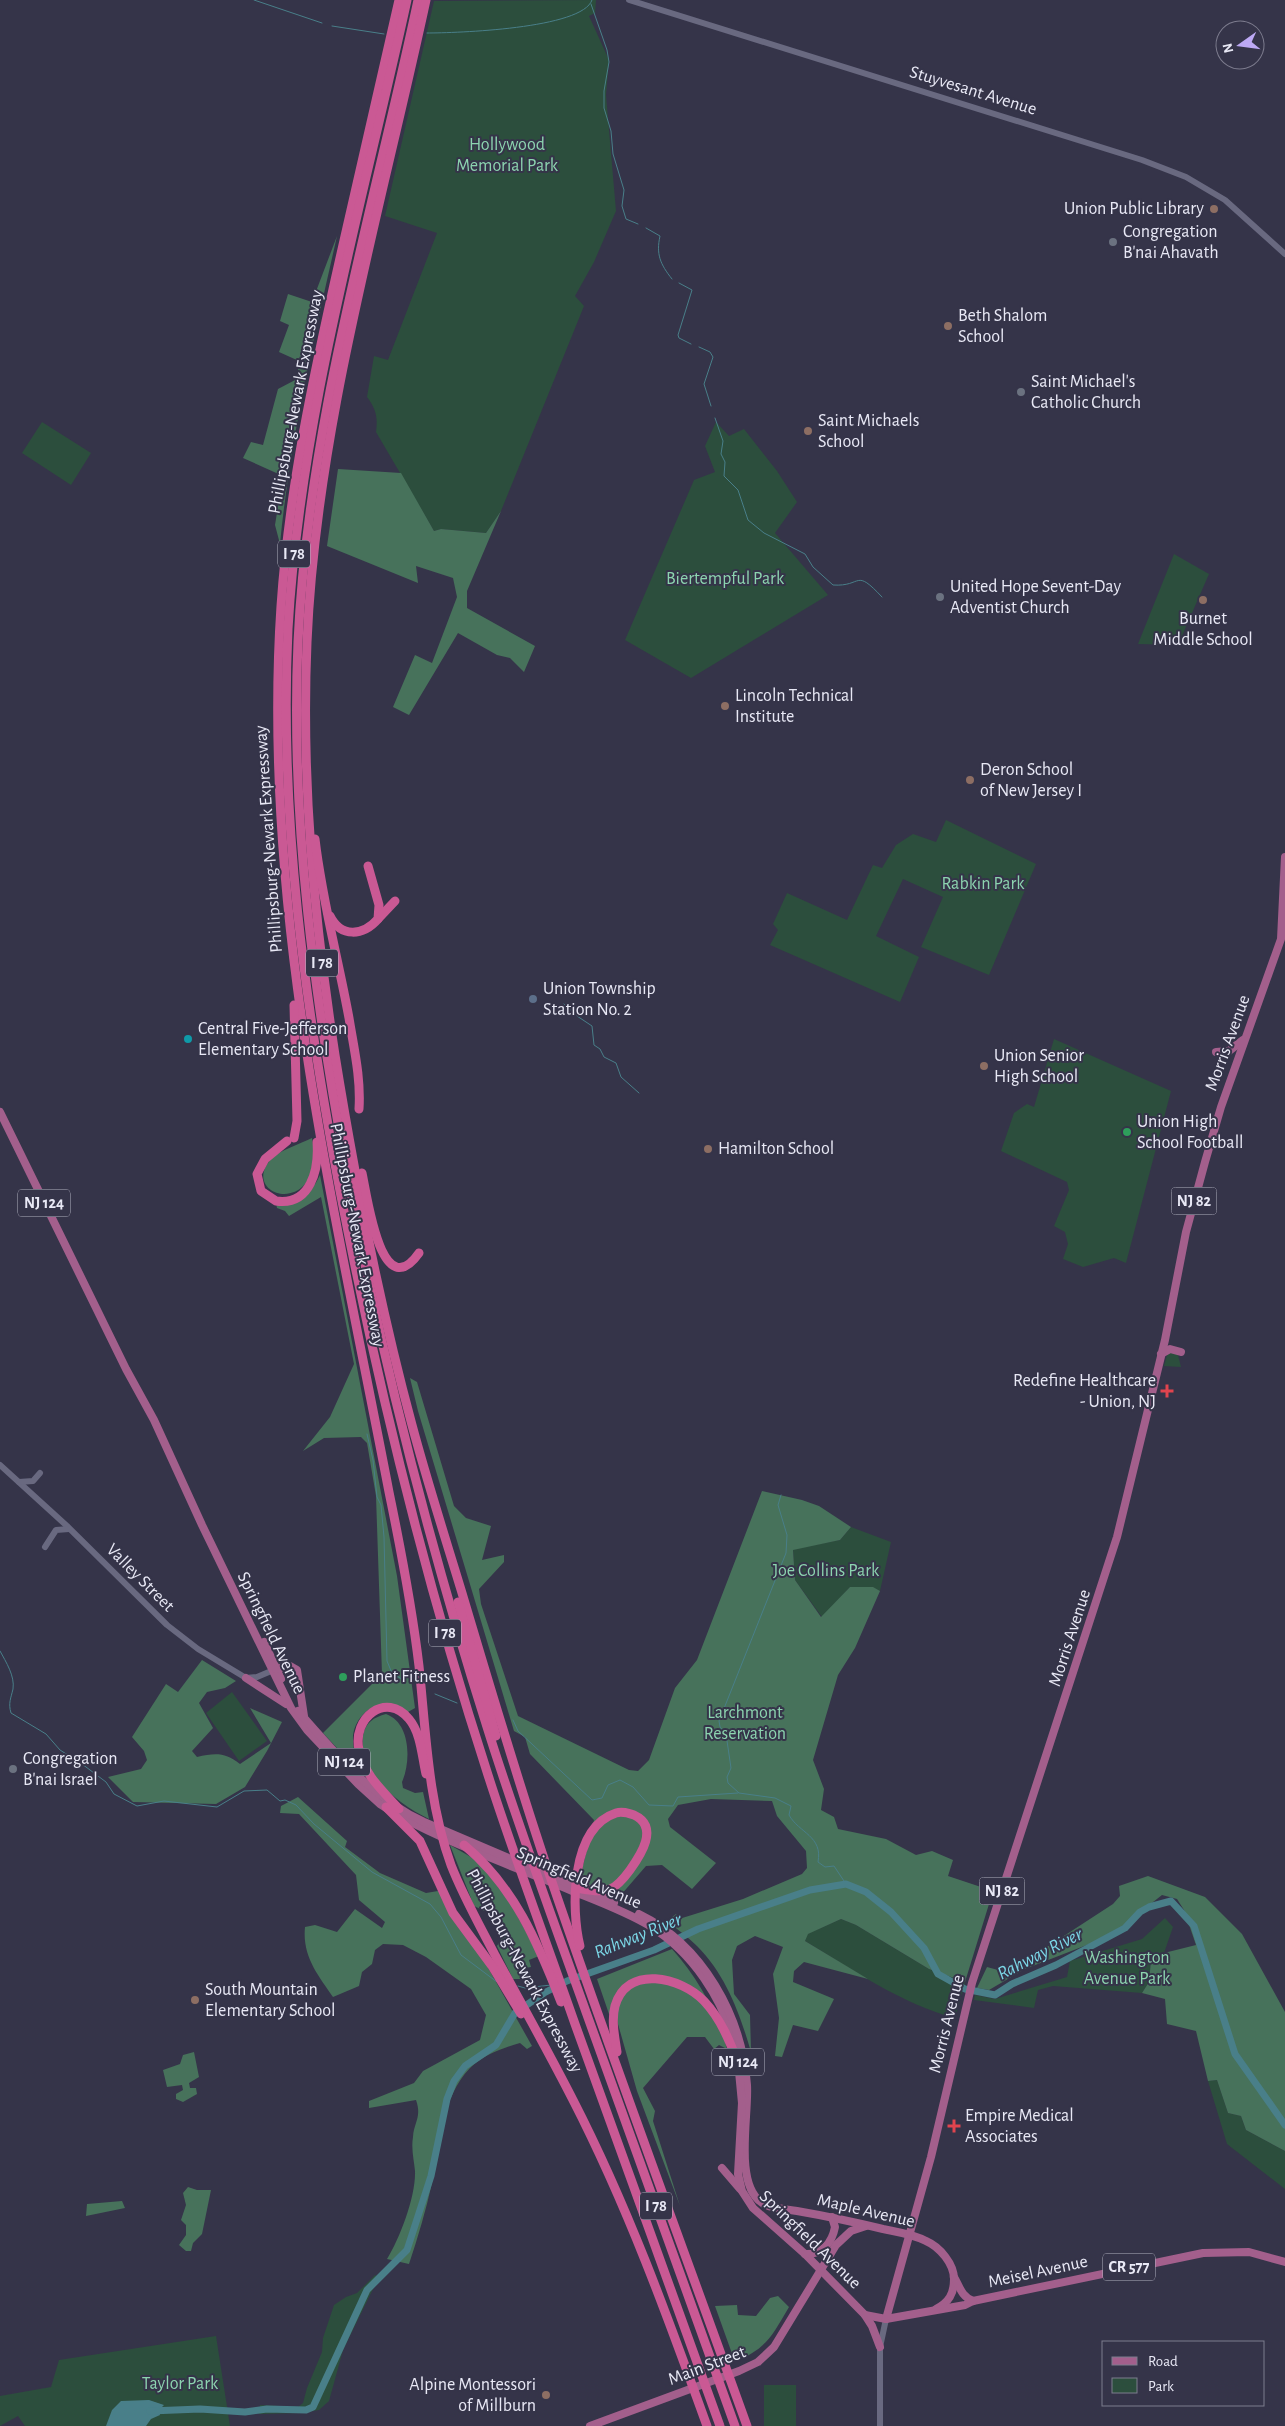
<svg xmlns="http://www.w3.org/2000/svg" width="1285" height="2426" font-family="'Alegreya Sans',sans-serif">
<rect width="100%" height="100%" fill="#353449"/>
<!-- green -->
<g fill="#2c4e3d">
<path d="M 596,0 L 595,13 L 589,16 L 609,60 L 606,95 L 616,211 L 594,262 L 575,296 L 584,306 L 501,511 L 486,533 L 441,529 L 434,531 L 376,432 C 378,417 376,409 367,397 L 374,356 L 388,360 L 437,233 L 385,216 L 434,1 Z"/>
<polygon points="42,422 91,453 71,485 22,453"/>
<polygon points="716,422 729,436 744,429 777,471 797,502 775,533 828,595 691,678 625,640 694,480 715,472 705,446"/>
<polygon points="1174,554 1209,574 1178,645 1138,644"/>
<polygon points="946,820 1036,864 989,975 921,947 943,897 903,879 876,936 919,957 900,1002 770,945 778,930 773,924 787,893 847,920 873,865 882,868 896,845 913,834 936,842"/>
<polygon points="1054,1039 1171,1091 1126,1263 1114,1258 1083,1267 1063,1259 1068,1244 1065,1232 1054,1226 1069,1190 1067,1182 1001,1151 1014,1113 1027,1104 1034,1107"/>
<polygon points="1177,1351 1181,1367 1164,1366 1168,1352"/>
<polygon points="851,1527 891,1542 880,1591 872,1587 850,1587 822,1617 795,1580 793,1549 840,1540"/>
<polygon points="232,1692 267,1741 239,1761 206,1713"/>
<polygon points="1165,1918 1173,1927 1164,1953 1151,1960 1149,1982 1142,1993 1053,1986 1038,1990 1034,2008 974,2000 975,1995 995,1999 1067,1977 1070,1961 1142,1939"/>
<path d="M 841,1919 L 856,1925 L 929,1969 L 965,1982 L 955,2018 C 901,2004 852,1969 805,1941 L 807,1934 Z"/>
<polygon points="1217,2080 1228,2113 1241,2116 1246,2130 1285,2151 1285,2189 1227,2144 1208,2081"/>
<polygon points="375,2275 382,2279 374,2287 343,2350 329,2401 319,2410 301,2413 259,2414 260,2405 298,2407 303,2403 307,2388 322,2352 323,2338 334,2305 346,2297 357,2293"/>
<polygon points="216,2336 230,2426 25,2426 18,2416 0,2426 0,2396 51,2387 59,2360"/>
<rect x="764" y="2385" width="32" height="41"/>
</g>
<!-- forest -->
<g fill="#47725b">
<path d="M 337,236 C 314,338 290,439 280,544 L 275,525 L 283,476 L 243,458 L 251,442 L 263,445 L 278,389 L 297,379 L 299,361 L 279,352 L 289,325 L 280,321 L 288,294 L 312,302 Z"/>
<polygon points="338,469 401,473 434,531 441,529 486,533 501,511 467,591 467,608 535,646 524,672 510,658 497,655 458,633 409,715 393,707 415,655 432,663 457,597 453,578 416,566 418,583 327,546"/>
<path d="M 312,1138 C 327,1220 237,1198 271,1159 C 280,1150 300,1144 312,1138 Z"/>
<path d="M 320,1175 L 397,1576 L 415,1708 L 408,1712 C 402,1709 394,1704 386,1704 C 368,1704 352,1722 353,1740 C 353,1753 359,1765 364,1777 L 323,1733 L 382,1674 L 376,1496 L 367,1443 L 361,1437 L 324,1438 L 303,1451 L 330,1417 L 354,1364 L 321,1197 L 289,1216 L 285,1211 L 277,1208 L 276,1203 C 300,1198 308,1200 320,1175 Z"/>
<path d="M 410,1378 L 417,1382 L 454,1506 L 466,1518 L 491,1526 L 482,1560 L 504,1555 L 504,1562 L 479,1589 L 481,1604 L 518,1716 L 629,1770 L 638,1771 L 649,1760 L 675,1688 L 697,1660 L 762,1491 L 802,1500 L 819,1506 L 851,1527 L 840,1540 L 793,1550 L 795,1580 L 821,1617 L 850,1587 L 873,1587 L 880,1591 L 855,1648 L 838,1675 L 813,1760 L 824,1789 L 821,1810 L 834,1817 L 838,1829 L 886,1839 L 916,1855 L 932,1851 L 953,1860 L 948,1876 L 993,1891 L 965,1982 L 929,1969 L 856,1925 L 841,1919 L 808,1934 L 805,1941 L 868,1979 L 804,1962 L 794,1971 L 793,1982 L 834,1999 L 818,2031 L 793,2025 L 782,2057 L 775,2056 L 779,2018 L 773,1974 L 783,1947 L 755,1936 L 737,1946 L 732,1960 L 734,1994 L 750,2015 L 751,2052 C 740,2014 726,1975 697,1946 C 688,1937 677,1929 667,1921 L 676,1914 L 679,1919 L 743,1899 L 802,1874 L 807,1868 L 806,1851 L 777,1816 L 772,1801 L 711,1799 L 678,1805 L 668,1819 L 670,1827 L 716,1863 L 692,1889 L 662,1865 L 646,1866 L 620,1896 L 579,1882 L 594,1820 L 530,1754 L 525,1737 L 514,1731 L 418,1411 Z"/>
<path d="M 202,1660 L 236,1681 L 225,1688 L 207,1692 L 199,1703 L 213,1728 L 192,1751 L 197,1757 C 215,1753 225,1752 240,1764 L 271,1743 L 250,1708 L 282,1722 L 267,1751 L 245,1787 L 216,1804 L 133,1802 L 108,1777 L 141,1769 L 147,1760 L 144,1751 L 132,1737 L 166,1684 L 178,1692 Z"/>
<path d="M 386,1714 C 411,1723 411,1762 402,1782 L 403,1788 L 415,1793 L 423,1792 L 429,1819 C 400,1805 358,1774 363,1736 C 365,1723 374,1717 386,1714 Z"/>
<path d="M 298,1797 L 347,1841 L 345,1847 L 380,1873 L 426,1893 L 438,1891 L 482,1957 L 532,2046 L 527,2049 L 520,2043 C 503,2048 483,2055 470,2068 C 441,2098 440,2145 432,2183 C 426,2210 418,2237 409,2264 L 387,2259 C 400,2238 416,2196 415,2171 C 414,2160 411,2149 413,2137 C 414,2122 422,2117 416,2100 L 369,2108 L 369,2101 L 414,2083 L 423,2071 L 480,2040 L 486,2015 L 471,1989 L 426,1957 L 403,1945 L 383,1944 L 375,1950 L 372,1964 L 362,1972 L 359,1986 L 333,1997 C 318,1975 302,1956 305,1927 L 315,1925 L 337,1932 L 355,1909 L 382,1928 L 385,1922 L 359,1900 L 356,1875 L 299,1814 L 280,1813 L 281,1806 Z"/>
<path d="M 450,1845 L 483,1864 L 500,1884 L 539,1956 L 529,1960 L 531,1967 L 519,1969 L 523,1979 L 513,1979 L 497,1946 C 504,1936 504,1929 499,1918 L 474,1906 Z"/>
<polygon points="1148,1876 1205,1897 1242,1934 1285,2012 1285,2151 1246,2130 1241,2116 1228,2113 1217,2080 1208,2081 1196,2031 1167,2024 1165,1999 1142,1993 1149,1982 1151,1960 1164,1953 1196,1945 1184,1910 1177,1899 1162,1895 1110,1936 1025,1969 989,1990 977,1988 987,1967 998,1970 1030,1958 1113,1904 1120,1896 1119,1886"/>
<path d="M 672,1949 C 697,1977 718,2013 727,2049 L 719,2045 L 714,2049 L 705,2037 L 687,2037 L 643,2088 L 655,2111 L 653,2121 L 680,2206 L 637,2091 L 616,2017 L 609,2014 L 597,1979 Z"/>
<polygon points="194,2052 199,2077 189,2083 190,2088 196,2088 197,2094 183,2102 176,2099 176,2094 183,2090 182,2085 167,2087 163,2070 180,2064 183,2055"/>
<polygon points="188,2187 197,2190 211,2190 202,2234 193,2243 191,2251 186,2251 179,2245 186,2235 186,2225 181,2220 186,2205 183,2193"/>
<polygon points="122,2201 125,2208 86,2216 87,2204"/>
<path d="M 778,2296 L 789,2307 C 771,2337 768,2347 735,2362 L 715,2306 L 737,2305 L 738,2315 L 756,2316 L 770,2298 Z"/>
</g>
<!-- water -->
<polygon fill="#497f89" points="149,2400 164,2405 159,2410 160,2415 151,2419 146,2426 106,2426 112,2410 121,2401"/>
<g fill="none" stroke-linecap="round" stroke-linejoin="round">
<!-- stream -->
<g stroke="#497f89" stroke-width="1">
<polyline points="254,0 322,23"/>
<polyline points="591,4 607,50 609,62 604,91 604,108 611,131 613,154 624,190 622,206 626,219 638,224"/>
<polyline points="332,26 384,34"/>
<path d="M 427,33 C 455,33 583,29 592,0"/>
<path d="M 646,228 L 660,236 C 656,254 660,264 672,279"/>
<polyline points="679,283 692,290 678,335 679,338 691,344"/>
<polyline points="699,347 710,352 713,357 704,384 711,406"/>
<path d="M 715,418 L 723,441 L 721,454 L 725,462 L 724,476 L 738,490 L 748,520 L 764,533 L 805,554 L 813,567 L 833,585 C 863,587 854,567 882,597"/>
<polyline points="564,1004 577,1016 592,1026 594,1045 600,1049 604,1057 616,1063 621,1077 639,1093"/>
<polyline points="367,1434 373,1460 377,1497 381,1505 384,1537 387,1661 392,1673 405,1681"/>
<path d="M 781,1495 L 778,1505 L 787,1535 L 786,1553 L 719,1721 L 720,1727 L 726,1734 L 731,1768 L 727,1777 L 728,1783 L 739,1793 L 775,1798 L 791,1806 L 789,1815 C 799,1833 823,1836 818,1862 L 825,1867 L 834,1866 L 846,1884"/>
<path d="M 0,1651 C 6,1662 15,1676 13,1689 C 11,1698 8,1703 11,1713 L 46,1734 L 60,1750 L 82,1764 L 106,1782 L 114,1794 L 137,1806 L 164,1801 L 217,1807 L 244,1791 L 267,1790 L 280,1801 L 285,1800 L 296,1805 L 314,1824 L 372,1872 L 430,1904 L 441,1917 L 461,1955 L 497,1982"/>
<polyline points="435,1694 457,1703"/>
<polyline points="513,1720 518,1731 592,1800 602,1798 608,1785 620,1780 633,1787 649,1805 673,1806 678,1797 738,1793"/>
<polyline points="518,1986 525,1988 551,1985"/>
</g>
<!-- river -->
<polyline stroke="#497f89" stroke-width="7" points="150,2411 200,2409 245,2412 267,2409 306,2410 313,2407 367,2290 407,2250 431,2176 447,2099 454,2081 465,2066 496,2045 515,2013 544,1993 567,1981 654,1950 698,1929 810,1890 846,1884 866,1892 891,1912 924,1948 938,1974 965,1989 995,1995 1012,1984 1056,1965 1125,1928 1140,1912 1149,1907 1171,1901 1194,1926 1235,2054 1285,2125"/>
<!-- secondary -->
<g stroke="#696980" stroke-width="6">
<polyline points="629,0 1142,160 1186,177 1225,200 1285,254"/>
<polyline points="0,1465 67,1526 167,1625 198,1649 246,1678 257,1677 276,1669"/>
<polyline points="19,1482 33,1481 40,1473"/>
<polyline points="45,1547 56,1530 69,1529"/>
<polyline points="880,2426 880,2347 886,2319"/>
</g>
<!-- primary -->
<g stroke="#a35f8c" stroke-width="8">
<polyline points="1216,1052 1229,1051 1243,1040"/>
<path d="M 0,1112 L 126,1369 L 154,1420 L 202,1525 L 291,1708 L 307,1730 L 358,1784 L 380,1804 L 399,1816 C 453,1845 513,1866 570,1890 C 597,1901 625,1911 650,1926 C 692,1952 724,1999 735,2048"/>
<polyline points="1161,1354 1170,1349 1181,1352"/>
<polyline points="264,1642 281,1679"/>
<polyline points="276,1669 290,1666 297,1670 304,1716"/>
<polyline points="246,1678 286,1704"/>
<path d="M 298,1711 C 336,1754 372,1798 424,1822 L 614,1903"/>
<path d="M 639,1914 C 703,1945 742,2016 747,2085 C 749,2115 734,2183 761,2202 C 770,2209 786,2209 797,2211 C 826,2216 854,2222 883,2229 C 897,2232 913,2234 926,2241 C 940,2247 954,2264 954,2279 C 954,2294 949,2302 936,2309"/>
<polyline points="738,2061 742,2103 738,2174 742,2191 753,2208 805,2254 865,2315 886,2319 965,2305 973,2301 1203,2253 1249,2252 1285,2262"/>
<polyline points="722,2168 740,2189"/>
<path d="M 805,2254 C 822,2255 832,2243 835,2227 L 832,2217"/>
<path d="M 954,2277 C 960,2287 961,2296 973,2301"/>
<polyline points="865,2315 872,2326 880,2347"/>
<polyline points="886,2319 931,2157 972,1983 1117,1537 1165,1340 1186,1232 1205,1162 1221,1107 1281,939 1285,857"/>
<polyline points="590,2426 739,2371 758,2362 774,2347 836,2245 851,2231 866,2226"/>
</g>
<!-- motorway -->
<g stroke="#ca5994" stroke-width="9">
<path d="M 399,0 C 380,86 360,172 340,258 C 314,373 289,488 281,606 C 261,905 333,1200 389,1492 C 401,1550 412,1607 419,1666 C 426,1732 428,1802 451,1865 C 463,1896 480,1926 495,1955 C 521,2003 548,2051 573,2100 C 627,2205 667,2315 707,2426"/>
<path d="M 407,0 C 362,206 300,418 288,629 C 279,818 305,1005 340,1191 C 378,1388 426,1584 488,1775 C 515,1859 546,1941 575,2024 C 624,2158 672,2292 720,2426"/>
<path d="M 418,0 C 373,212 308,424 298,642 C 290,822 315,1002 348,1179 C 383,1364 430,1547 487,1727 C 517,1823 552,1917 586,2012 C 636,2150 686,2288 735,2426"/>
<path d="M 426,0 C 381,209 316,428 307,642 C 301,781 314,918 335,1055 C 355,1179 379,1303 412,1425 C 427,1481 445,1537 462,1593 C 491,1690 519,1786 552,1882 C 614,2064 682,2245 747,2426"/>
<path d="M 315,839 C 322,900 338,958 349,1018 C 354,1049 361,1078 359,1109"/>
<path d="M 330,916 C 341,938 363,936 378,919 L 379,905 L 368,866"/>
<polyline points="378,919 395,901"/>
<polyline points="294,1138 297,1121 294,1005"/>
<path d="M 287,1141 L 265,1159 L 257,1174 L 261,1191 L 276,1201 C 311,1206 319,1169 317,1142"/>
<path d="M 362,1173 C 367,1195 381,1307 419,1253"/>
<polyline points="458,1602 496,1736"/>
<polyline points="386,1807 420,1841 453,1913 492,1966 521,2014"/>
<path d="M 399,1809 C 383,1791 364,1775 359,1750 C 352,1718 386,1691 409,1719 C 421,1733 422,1757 426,1774"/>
<path d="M 464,1845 C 514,1886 538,1943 561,2002"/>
<path d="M 580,1946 C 571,1910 570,1828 616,1813 C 622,1811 628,1813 634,1815 C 660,1827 640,1856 630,1870 C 614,1892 608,1893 582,1889"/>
<path d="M 617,2052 C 615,2038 611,2021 615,2006 C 627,1964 681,1977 704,2001 C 721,2019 730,2042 739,2065"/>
</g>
</g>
<!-- markers -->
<g fill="#8d6e63" stroke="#353449" stroke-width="2">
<circle cx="1214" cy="209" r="5"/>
<circle cx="948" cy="326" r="5"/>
<circle cx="808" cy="431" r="5"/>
<circle cx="1203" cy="600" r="5"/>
<circle cx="725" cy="706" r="5"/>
<circle cx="970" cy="780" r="5"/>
<circle cx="984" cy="1066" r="5"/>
<circle cx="708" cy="1149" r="5"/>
<circle cx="195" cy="2000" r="5"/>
<circle cx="546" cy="2395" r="5"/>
</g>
<g fill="#6b7280" stroke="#353449" stroke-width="2">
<circle cx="1113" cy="242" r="5"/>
<circle cx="1021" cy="392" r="5"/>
<circle cx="940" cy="597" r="5"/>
<circle cx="13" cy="1769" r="5"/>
</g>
<circle fill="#5c6f8a" stroke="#353449" stroke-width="2" cx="533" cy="999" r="5"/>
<circle fill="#0f9aa8" stroke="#353449" stroke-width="2" cx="188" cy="1039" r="5"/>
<g fill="#2e9e5b" stroke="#353449" stroke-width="2">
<circle cx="1127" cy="1132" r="5"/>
<circle cx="343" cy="1677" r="5"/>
</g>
<g fill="#e0444e" stroke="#353449" stroke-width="2">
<path d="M1164.5 1383.5h5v5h5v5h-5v5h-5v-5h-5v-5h5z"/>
<path d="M951.5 2118.5h5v5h5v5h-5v5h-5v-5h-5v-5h5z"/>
</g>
<g text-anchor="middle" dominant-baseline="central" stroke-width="4" stroke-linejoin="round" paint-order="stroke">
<!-- shield labels -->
<g fill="#353449" stroke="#b2b2c1" stroke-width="1">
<rect x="278" y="540.5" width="32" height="27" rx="4"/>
<rect x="306" y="949.5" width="32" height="27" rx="4"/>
<rect x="1171.5" y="1187.5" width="45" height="27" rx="4"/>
<rect x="18" y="1189.5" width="52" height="27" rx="4"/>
<rect x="429" y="1619.5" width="32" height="27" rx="4"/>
<rect x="318" y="1748.5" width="52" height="27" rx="4"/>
<rect x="979.5" y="1877.5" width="45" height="27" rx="4"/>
<rect x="712" y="2048.5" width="52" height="27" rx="4"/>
<rect x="640" y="2192.5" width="32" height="27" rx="4"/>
<rect x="1103" y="2253.5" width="52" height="27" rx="4"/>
</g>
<g font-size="16" font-weight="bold" fill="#e8e8f5">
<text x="294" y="554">I 78</text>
<text x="322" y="963">I 78</text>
<text x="1194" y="1201">NJ 82</text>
<text x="44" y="1203">NJ 124</text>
<text x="445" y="1633">I 78</text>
<text x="344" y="1762">NJ 124</text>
<text x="1002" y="1891">NJ 82</text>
<text x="738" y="2062">NJ 124</text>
<text x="656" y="2206">I 78</text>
<text x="1129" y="2267">CR 577</text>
</g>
<!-- street labels -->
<g font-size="18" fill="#e8e8f5" stroke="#353449">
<text transform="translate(973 91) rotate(17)">Stuyvesant Avenue</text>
<text transform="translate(296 402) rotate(-79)">Phillipsburg-Newark Expressway</text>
<text transform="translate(269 839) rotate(-94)">Phillipsburg-Newark Expressway</text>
<text transform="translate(1228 1043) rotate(-70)">Morris Avenue</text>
<text transform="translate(357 1235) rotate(79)">Phillipsburg-Newark Expressway</text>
<text transform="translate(140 1578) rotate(45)">Valley Street</text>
<text transform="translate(271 1633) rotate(64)">Springfield Avenue</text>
<text transform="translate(1070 1638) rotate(-72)">Morris Avenue</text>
<text transform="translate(579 1878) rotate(23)">Springfield Avenue</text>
<text transform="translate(524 1971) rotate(62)">Phillipsburg-Newark Expressway</text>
<text transform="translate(947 2024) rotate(-76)">Morris Avenue</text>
<text transform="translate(866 2211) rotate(13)">Maple Avenue</text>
<text transform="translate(810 2240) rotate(44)">Springfield Avenue</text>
<text transform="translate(1038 2272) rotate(-12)">Meisel Avenue</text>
<text transform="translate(707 2366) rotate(-21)">Main Street</text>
</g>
<!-- park labels -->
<g font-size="18" fill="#8cd4af" stroke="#353449">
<text x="507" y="145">Hollywood<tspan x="507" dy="21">Memorial Park</tspan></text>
<text x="725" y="579">Biertempful Park</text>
<text x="983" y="884">Rabkin Park</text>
<text x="826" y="1571">Joe Collins Park</text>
<text x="745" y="1713">Larchmont<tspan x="745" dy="21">Reservation</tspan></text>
<text x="1127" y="1958">Washington<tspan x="1127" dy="21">Avenue Park</tspan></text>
<text x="180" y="2384">Taylor Park</text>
</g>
<!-- poi labels -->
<g font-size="18" fill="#e8e8f5" stroke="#353449" text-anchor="start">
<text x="1204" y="209" text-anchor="end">Union Public Library</text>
<text x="1123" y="232">Congregation<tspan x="1123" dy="21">B'nai Ahavath</tspan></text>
<text x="958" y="316">Beth Shalom<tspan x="958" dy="21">School</tspan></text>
<text x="1031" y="382">Saint Michael's<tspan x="1031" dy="21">Catholic Church</tspan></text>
<text x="818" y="421">Saint Michaels<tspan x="818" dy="21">School</tspan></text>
<text x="950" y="587">United Hope Sevent-Day<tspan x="950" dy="21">Adventist Church</tspan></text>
<text x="1203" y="619" text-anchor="middle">Burnet<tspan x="1203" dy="21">Middle School</tspan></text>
<text x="735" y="696">Lincoln Technical<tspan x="735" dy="21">Institute</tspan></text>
<text x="980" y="770">Deron School<tspan x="980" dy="21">of New Jersey I</tspan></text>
<text x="543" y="989">Union Township<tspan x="543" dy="21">Station No. 2</tspan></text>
<text x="198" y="1029">Central Five-Jefferson<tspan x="198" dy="21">Elementary School</tspan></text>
<text x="994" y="1056">Union Senior<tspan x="994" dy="21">High School</tspan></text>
<text x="1137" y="1122">Union High<tspan x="1137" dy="21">School Football</tspan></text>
<text x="718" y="1149">Hamilton School</text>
<text x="1156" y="1381" text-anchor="end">Redefine Healthcare<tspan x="1156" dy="21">- Union, NJ</tspan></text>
<text x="353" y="1677">Planet Fitness</text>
<text x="23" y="1759">Congregation<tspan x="23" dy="21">B'nai Israel</tspan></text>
<text x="205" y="1990">South Mountain<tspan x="205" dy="21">Elementary School</tspan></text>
<text x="965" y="2116">Empire Medical<tspan x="965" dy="21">Associates</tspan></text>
<text x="536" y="2385" text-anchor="end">Alpine Montessori<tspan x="536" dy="21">of Millburn</tspan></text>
</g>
<!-- water labels -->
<g font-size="19" font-style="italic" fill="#7bd6e6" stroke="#353449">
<text transform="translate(638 1936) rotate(-22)">Rahway River</text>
<text transform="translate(1040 1954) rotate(-27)">Rahway River</text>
</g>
</g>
<!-- legend -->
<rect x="1102" y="2341" width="162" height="65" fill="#353449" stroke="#7d7c8e"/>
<rect x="1112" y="2357" width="25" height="8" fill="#a35f8c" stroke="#7d7c8e"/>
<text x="1148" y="2366" font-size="15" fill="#e8e8f5">Road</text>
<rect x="1112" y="2378" width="25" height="15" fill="#2c4e3d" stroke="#7d7c8e"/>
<text x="1148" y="2391" font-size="15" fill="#e8e8f5">Park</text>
<!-- north arrow -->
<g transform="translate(1240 45) rotate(256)"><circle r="24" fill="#353449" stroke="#7d7c8e"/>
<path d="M0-4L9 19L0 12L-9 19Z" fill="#bda9f5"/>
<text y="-8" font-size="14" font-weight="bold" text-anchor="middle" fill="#e8e8f5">N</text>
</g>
</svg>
